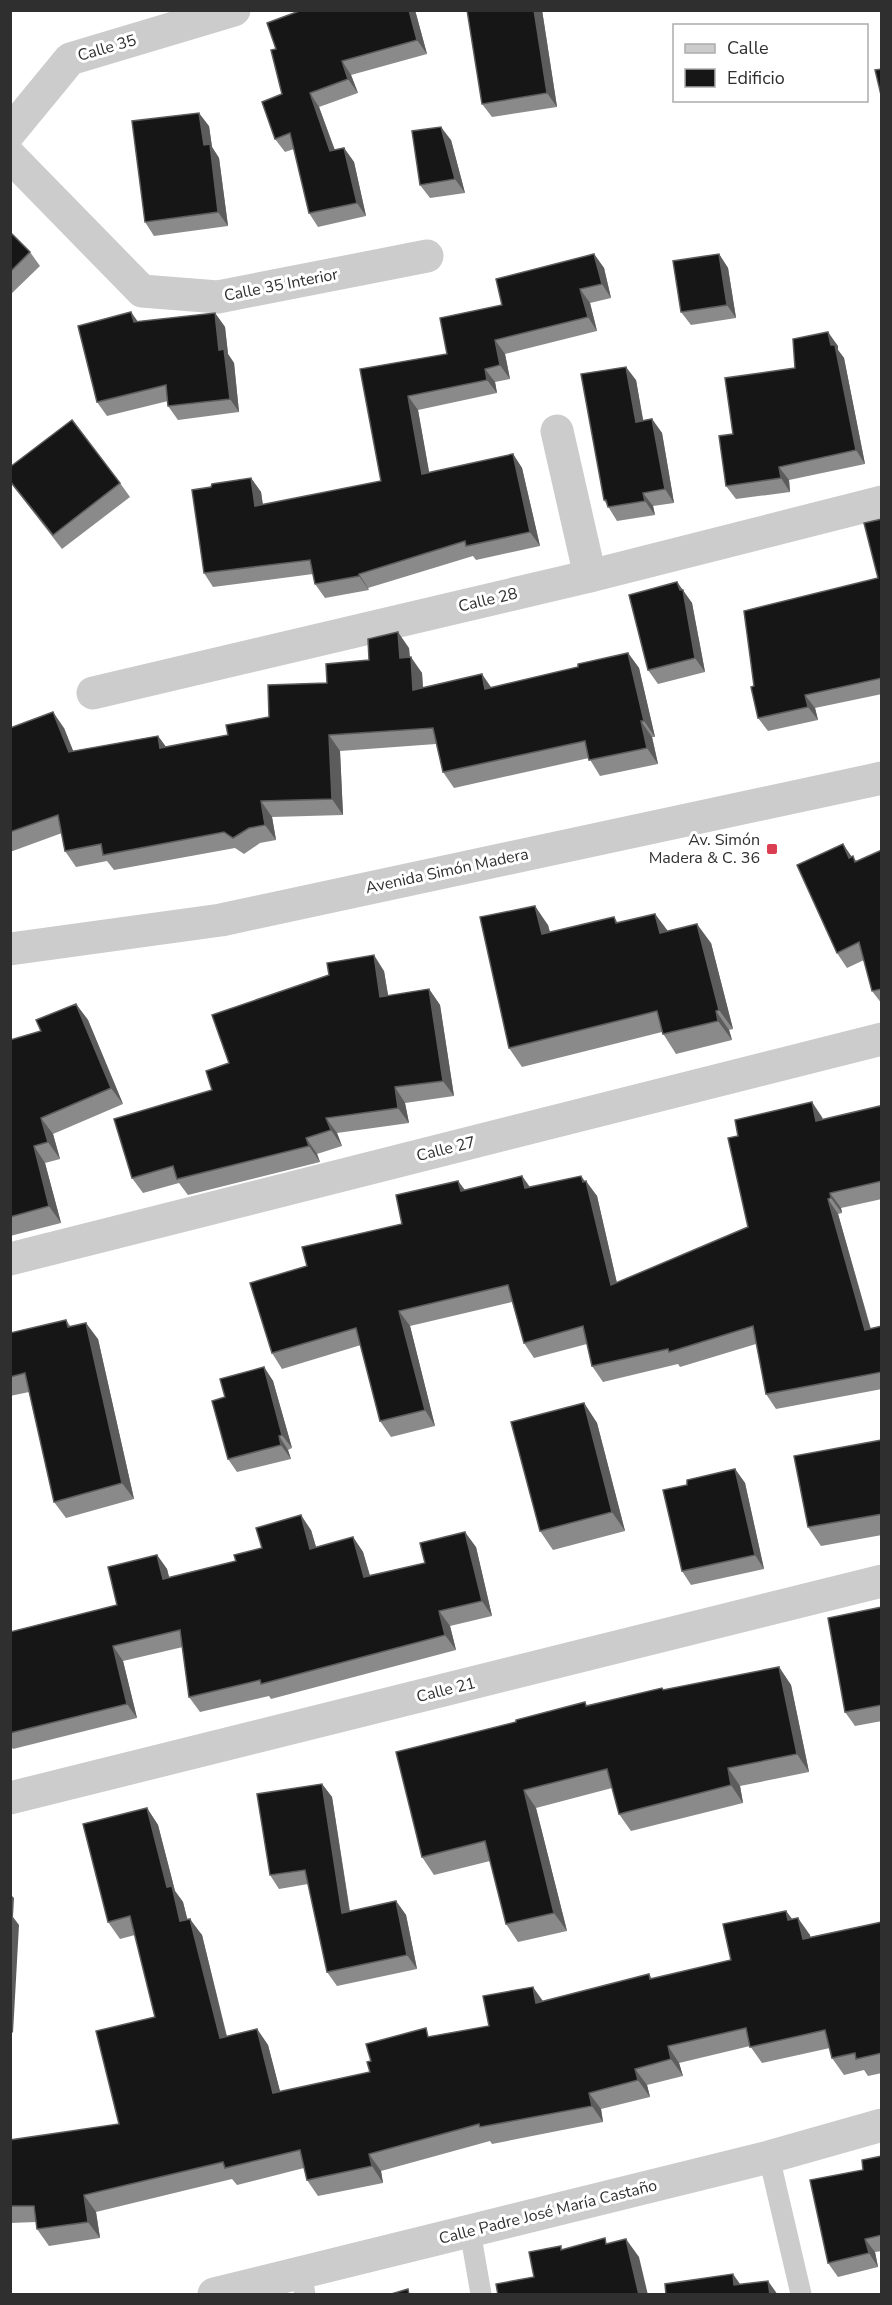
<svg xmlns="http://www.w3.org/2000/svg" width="892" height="2305" font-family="'Nunito Sans',sans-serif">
<rect width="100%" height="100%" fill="#fff"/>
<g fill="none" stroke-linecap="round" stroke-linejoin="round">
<!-- service -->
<g stroke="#ccc" stroke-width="21">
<polyline points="769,2157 801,2294"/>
<polyline points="470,2231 481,2294"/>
<polyline points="301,2274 305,2294"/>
</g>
<!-- minor -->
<g stroke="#ccc" stroke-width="33">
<polyline points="10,132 70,59 234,10"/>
<polyline points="10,156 142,291 218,297 427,256"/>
<polyline points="557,431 590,576"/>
<polyline points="93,693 590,576 882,502"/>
<polyline points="10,1259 882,1039"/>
<polyline points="10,1798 882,1581"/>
<polyline points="214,2294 769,2157 882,2125"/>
</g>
<!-- tertiary -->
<polyline stroke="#ccc" stroke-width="33" points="10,949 221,920 882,778"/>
</g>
<!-- wall -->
<g fill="#8a8a8a">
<polygon points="302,10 415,10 427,54 351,75 358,93 319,107 335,150 344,148 354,162 366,216 318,227 309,213 294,149 285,152 275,139 282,94 276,49"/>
<polygon points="542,10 557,107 492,117 482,104"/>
<polygon points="209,126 212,147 219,158 228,226 154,236 145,222"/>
<polygon points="451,140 465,193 430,198 420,185"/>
<polygon points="10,232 30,252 40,266 10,295"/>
<polygon points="594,254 604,268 611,298 590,303 597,331 505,354 510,379 495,382 497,393 418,410 429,473 513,454 522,468 540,546 476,560 473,556 368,588 369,590 325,598 315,584 313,574 213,587 204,573 211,487 251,478 261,492 263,505 381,481 360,369 447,354 502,305"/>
<polygon points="719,254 728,268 736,318 691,325 681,312"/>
<polygon points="215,313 225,327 228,354 234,363 239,412 178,420 168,406 168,401 107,416 97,402 138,322"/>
<polygon points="838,346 838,350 844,358 865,464 789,480 790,492 736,499 726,486 733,434 795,368"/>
<polygon points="636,380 643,421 652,419 662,433 674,503 653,506 655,515 617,521 604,500"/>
<polygon points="10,467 120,483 130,497 62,549 10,482"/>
<polygon points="882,519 882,694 815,708 818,720 768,731 758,718 754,686 878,578"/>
<polygon points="677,582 692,603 705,672 658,684 648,670"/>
<polygon points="409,648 410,658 422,673 423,688 491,688 578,667 628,653 639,668 655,737 652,737 658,764 600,776 589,758 454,788 443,772 436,744 340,751 343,815 272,817 276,840 260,843 244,854 235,848 114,870 107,861 76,867 65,851 62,833 10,852 10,728 64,728 73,751 158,736 166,747 228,735 269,717 327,683 369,660"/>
<polygon points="843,844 851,857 857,861 882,850 882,1004 872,991 864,960 847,968 837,953"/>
<polygon points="655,914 668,931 711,943 733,1029 729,1030 732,1040 676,1054 662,1032 522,1067 509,1048 548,925 550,932 614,917 618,923"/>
<polygon points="384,971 388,996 429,989 440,1005 454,1096 405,1103 409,1123 337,1133 342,1146 317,1154 320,1162 188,1195 179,1183 143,1193 132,1178 212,1090 229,1063"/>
<polygon points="76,1004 88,1020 123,1104 53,1134 60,1159 45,1163 61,1223 10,1236 10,1040 41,1031"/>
<polygon points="880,1106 882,1108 882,1199 841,1208 842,1213 838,1214 871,1329 882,1326 882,1389 776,1409 766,1394 756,1344 680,1367 678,1364 603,1382 592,1366 587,1344 534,1358 524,1343 512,1302 410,1326 435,1426 391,1437 380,1421 361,1345 282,1369 272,1353 307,1266 402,1224 458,1181 465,1190 522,1176 530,1187 585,1181 597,1196 617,1283 748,1227 822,1117 823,1120"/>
<polygon points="66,1320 71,1327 98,1339 134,1499 66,1518 54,1502 29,1392 10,1396 10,1333"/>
<polygon points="264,1367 273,1381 292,1448 288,1450 291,1459 237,1472 228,1459 225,1397"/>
<polygon points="584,1403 597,1423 625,1531 553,1550 540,1531"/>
<polygon points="882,1440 882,1535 821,1546 808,1527"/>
<polygon points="735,1469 745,1483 764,1569 691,1585 682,1571 687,1485"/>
<polygon points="311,1530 316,1547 353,1537 363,1552 370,1575 425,1563 476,1547 492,1616 450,1626 456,1650 271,1699 269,1696 200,1712 189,1697 183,1647 123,1661 137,1718 13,1749 10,1745 10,1632 117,1605 157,1555 167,1569 169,1577 236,1561 262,1548"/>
<polygon points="882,1607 882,1721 855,1726 845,1712"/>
<polygon points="779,1667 791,1685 809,1772 740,1786 743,1803 631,1831 619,1814 612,1788 536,1808 567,1931 518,1942 506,1924 490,1861 434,1875 422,1857 516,1722 585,1702 587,1706 662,1688 664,1690"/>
<polygon points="322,1784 332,1797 350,1911 396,1901 406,1915 417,1969 337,1986 327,1972 308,1884 279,1889 270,1875"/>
<polygon points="147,1808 158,1825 175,1891 183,1902 187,1919 202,1935 227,2036 257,2029 268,2045 280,2092 370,2072 371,2061 431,2036 489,2026 543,2001 649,1974 652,1979 731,1960 786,1911 792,1919 810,1935 810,1937 882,1922 882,2073 868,2076 864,2070 844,2075 832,2058 830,2048 762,2063 750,2046 679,2063 683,2076 647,2085 650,2097 601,2109 603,2122 492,2144 490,2141 381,2171 383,2183 318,2196 307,2180 304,2168 237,2185 232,2179 96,2212 100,2238 49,2246 37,2229 36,2222 10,2223 10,2140 119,2124 155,2017 135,1935 120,1939 108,1922"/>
<polygon points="882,2156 882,2251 875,2252 878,2267 838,2277 828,2263 863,2170"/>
</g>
<!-- shaded-wall -->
<g fill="#5c5c5c">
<polygon points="409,10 415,10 427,54 417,40"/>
<polygon points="534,10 542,10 557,107 547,93"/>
<polygon points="342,61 351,75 358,93 348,79"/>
<polygon points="310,93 319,107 340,165 330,151"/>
<polygon points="199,113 209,126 212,147 219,158 228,226 218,212 204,145"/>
<polygon points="441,127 451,140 465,193 455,179"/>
<polygon points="344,148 354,162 366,216 357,203"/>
<polygon points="594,254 604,268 611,298 602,284"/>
<polygon points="719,254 728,268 736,318 727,305"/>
<polygon points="580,289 590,303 597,331 588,317"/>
<polygon points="131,312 141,326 134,322"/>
<polygon points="215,313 225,327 228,354 234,363 239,412 230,399 219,350"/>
<polygon points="828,332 838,346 838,350 844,358 865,464 856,450"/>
<polygon points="495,340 505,354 510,379 500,365"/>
<polygon points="626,367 636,380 646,436 636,422"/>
<polygon points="485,369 495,382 497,393 487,380"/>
<polygon points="408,396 418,410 432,488 422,474"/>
<polygon points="652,419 662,433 674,503 665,489"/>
<polygon points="513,454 522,468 540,546 530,532"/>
<polygon points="779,467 789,480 790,492 781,478"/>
<polygon points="251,478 261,492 265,520 255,506"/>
<polygon points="643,493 653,506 655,515 645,501"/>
<polygon points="359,574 368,588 369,590 359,576"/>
<polygon points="677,582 692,603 705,672 695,658"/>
<polygon points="398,632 409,648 411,674 400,658"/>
<polygon points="628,653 639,668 655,737 644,721"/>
<polygon points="411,657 422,673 424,706 413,690"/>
<polygon points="482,674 493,690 485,689"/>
<polygon points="805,695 815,708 818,720 808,707"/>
<polygon points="53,712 64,728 80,768 69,752"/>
<polygon points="641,721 652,737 658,764 647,748"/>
<polygon points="329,735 340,751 343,815 332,799"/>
<polygon points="158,736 169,751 160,748"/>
<polygon points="261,801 272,817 276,840 265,825"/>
<polygon points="843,844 854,860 849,858"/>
<polygon points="535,906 548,925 555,953 542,934"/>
<polygon points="655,914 669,933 660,933"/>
<polygon points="697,924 711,943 733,1029 719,1010"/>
<polygon points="374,955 384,971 391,1012 380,997"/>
<polygon points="429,989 440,1005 454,1096 443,1081"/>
<polygon points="76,1004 88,1020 123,1104 111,1088"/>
<polygon points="716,1011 729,1030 732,1040 718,1021"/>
<polygon points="395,1087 405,1103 409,1123 398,1108"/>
<polygon points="812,1102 822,1117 827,1137 816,1121"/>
<polygon points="41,1118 53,1134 60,1159 48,1142"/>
<polygon points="326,1118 337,1133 342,1146 331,1130"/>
<polygon points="306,1138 317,1154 320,1162 309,1146"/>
<polygon points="34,1146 45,1163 61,1223 49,1206"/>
<polygon points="522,1176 533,1192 525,1188"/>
<polygon points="581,1176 587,1184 586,1181 597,1196 621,1301 611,1285"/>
<polygon points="458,1181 469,1196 461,1191"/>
<polygon points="830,1193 841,1208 842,1213 831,1198"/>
<polygon points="828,1199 838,1214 875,1345 865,1330"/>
<polygon points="399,1311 410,1326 435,1426 425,1410"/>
<polygon points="86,1323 98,1339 134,1499 122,1483"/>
<polygon points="264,1367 273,1381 292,1448 282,1435"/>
<polygon points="584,1403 597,1423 625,1531 612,1512"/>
<polygon points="279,1436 288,1450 291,1459 281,1445"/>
<polygon points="735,1469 745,1483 764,1569 755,1555"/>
<polygon points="301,1515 311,1530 321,1564 310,1549"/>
<polygon points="465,1532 476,1547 492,1616 482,1601"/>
<polygon points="353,1537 363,1552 374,1591 364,1577"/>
<polygon points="157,1555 167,1569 173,1593 163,1579"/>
<polygon points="439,1611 450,1626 456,1650 445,1635"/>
<polygon points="113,1646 123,1661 137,1718 127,1704"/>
<polygon points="779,1667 791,1685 809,1772 797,1754"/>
<polygon points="728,1768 740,1786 743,1803 731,1785"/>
<polygon points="322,1784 332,1797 352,1927 342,1913"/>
<polygon points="524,1790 536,1808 567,1931 554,1913"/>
<polygon points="147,1808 158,1825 175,1891 183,1902 192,1937 180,1921 167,1887"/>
<polygon points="10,1894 14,1898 13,1917 19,1925 13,2033 10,2030"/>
<polygon points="396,1901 406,1915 417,1969 407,1955"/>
<polygon points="786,1911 798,1927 788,1920"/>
<polygon points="798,1918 810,1935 814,1956 803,1939"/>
<polygon points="190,1919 202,1935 231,2055 220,2038"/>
<polygon points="533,1987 545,2004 536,2003"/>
<polygon points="257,2029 268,2045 285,2110 273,2093"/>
<polygon points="668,2046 679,2063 683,2076 671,2059"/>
<polygon points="635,2069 647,2085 650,2097 638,2080"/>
<polygon points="589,2093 601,2109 603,2122 592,2106"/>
<polygon points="369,2154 381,2171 383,2183 372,2166"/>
<polygon points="84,2195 96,2212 100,2238 88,2222"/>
<polygon points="626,2239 639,2257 648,2295 639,2295"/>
<polygon points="865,2239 875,2252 878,2267 869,2253"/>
<polygon points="733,2274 745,2291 734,2285"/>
<polygon points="768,2281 778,2295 770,2295"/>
</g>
<!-- building -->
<g fill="#161616" stroke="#5c5c5c" stroke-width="1.5">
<polygon points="302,10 409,10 417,40 342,61 348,79 310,93 330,151 344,148 357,203 309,213 290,133 275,139 262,102 282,94 271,50 276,49 267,23"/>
<polygon points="467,10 534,10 547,93 482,104"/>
<polygon points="882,69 882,99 875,70"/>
<polygon points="199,113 204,145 210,144 218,212 145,222 132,121"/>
<polygon points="441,127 455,179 420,185 412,131"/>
<polygon points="10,232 30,252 10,272"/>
<polygon points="594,254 602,284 580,289 588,317 495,340 500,365 485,369 487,380 408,396 422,474 513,454 530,532 466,546 465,541 359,574 359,576 315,584 310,560 204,573 192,490 211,487 212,484 251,478 255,506 381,481 360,369 447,354 440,318 502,305 496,279"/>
<polygon points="719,254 727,305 681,312 673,261"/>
<polygon points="131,312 134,322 215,313 219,350 224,349 230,399 168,406 166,385 97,402 78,326"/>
<polygon points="828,332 831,345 835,345 856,450 779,467 781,478 726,486 719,436 733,434 725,378 795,368 793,339"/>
<polygon points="626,367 636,422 652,419 665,489 643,493 645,501 608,507 606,500 604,500 581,374"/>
<polygon points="72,420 120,483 53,535 10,481 10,467"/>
<polygon points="882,519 882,678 805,695 808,707 758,718 751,687 754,686 744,611 878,578 864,523"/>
<polygon points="677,582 680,590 683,590 695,658 648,670 629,595"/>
<polygon points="398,632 400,658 411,657 413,690 482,674 485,689 578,667 578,664 628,653 644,721 641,721 647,748 589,760 585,741 443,772 433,728 329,735 332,799 261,801 265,825 249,828 233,838 224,832 103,855 101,844 65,851 58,815 10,832 10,728 53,712 69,752 158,736 160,748 228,735 226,725 269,717 268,685 327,683 326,664 369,660 368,639"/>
<polygon points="843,844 849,858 853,856 855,862 882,850 882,989 872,991 859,942 837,953 797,865"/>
<polygon points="535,906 542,934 614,917 616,923 655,914 660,933 697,924 719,1010 716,1011 718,1021 663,1034 657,1011 509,1048 480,917"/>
<polygon points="374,955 380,997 429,989 443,1081 395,1087 398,1108 326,1118 331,1130 306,1138 309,1146 177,1179 173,1166 132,1178 114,1119 212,1090 206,1071 229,1063 212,1015 329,975 327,963"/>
<polygon points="76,1004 111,1088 41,1118 48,1142 34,1146 49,1206 10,1217 10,1040 41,1031 36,1020"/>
<polygon points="812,1102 816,1121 880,1106 882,1111 882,1181 830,1193 831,1198 828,1199 865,1330 882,1326 882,1372 766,1394 753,1326 669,1352 668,1349 592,1366 583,1326 524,1343 508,1285 399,1311 425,1410 380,1421 356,1328 272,1353 250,1283 307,1266 302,1247 402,1224 396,1195 458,1181 461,1191 522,1176 525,1188 581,1176 583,1182 586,1181 611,1285 748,1227 728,1138 738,1136 735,1120"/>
<polygon points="66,1320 68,1327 86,1323 122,1483 54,1502 25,1373 10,1377 10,1333"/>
<polygon points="264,1367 282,1435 279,1436 281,1445 228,1459 212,1401 225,1397 220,1379"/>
<polygon points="584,1403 612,1512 540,1531 511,1422"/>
<polygon points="882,1440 882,1514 808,1527 794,1456"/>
<polygon points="735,1469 755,1555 682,1571 663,1490 687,1485 687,1480"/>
<polygon points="301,1515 310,1549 353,1537 364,1577 425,1563 420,1543 465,1532 482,1601 439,1611 445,1635 261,1684 260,1680 189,1697 180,1630 113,1646 127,1704 10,1733 10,1632 117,1605 108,1567 157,1555 163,1579 236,1561 234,1555 262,1548 256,1528"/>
<polygon points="882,1607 882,1705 845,1712 828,1618"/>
<polygon points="779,1667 797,1754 728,1768 731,1785 619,1814 607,1769 524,1790 554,1913 506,1924 485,1841 422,1857 396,1752 516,1722 516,1720 585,1702 586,1706 662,1688 663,1690"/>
<polygon points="322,1784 342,1913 396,1901 407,1955 327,1972 305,1870 270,1875 257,1794"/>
<polygon points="147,1808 167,1887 172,1886 180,1921 190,1919 220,2038 257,2029 273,2093 370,2072 367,2062 371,2061 366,2044 426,2028 428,2037 489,2026 483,1996 533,1987 536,2003 649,1974 650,1979 731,1960 723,1924 786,1911 788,1920 798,1918 803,1939 882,1922 882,2053 856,2059 855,2053 832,2058 825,2030 750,2047 746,2028 668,2046 671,2059 635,2069 638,2080 589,2093 592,2106 480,2127 479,2124 369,2154 372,2166 307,2180 300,2150 225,2168 223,2162 84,2195 88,2222 37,2229 34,2206 10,2206 10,2140 119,2124 96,2031 155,2017 130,1916 108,1922 83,1824"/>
<polygon points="882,2156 882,2235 865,2239 869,2253 828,2263 810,2180 863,2170 862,2160"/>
<polygon points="605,2238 606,2244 626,2239 639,2295 498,2295 496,2284 534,2277 529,2252 561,2246 561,2250"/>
<polygon points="733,2274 734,2285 768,2281 770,2295 666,2295 665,2284"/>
<polygon points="408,2289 409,2295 388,2295"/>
</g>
<!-- markers -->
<rect fill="#db3d51" stroke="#fff" stroke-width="2" x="766" y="843" width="12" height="12" rx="3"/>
<g text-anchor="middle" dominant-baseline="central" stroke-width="6" stroke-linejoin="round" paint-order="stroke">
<!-- street labels -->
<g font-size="16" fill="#2f2f2f" stroke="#fff">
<text transform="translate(107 48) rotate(-16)">Calle 35</text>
<text transform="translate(281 285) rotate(-11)">Calle 35 Interior</text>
<text transform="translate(488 600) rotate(-13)">Calle 28</text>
<text transform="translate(447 871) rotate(-12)">Avenida Simón Madera</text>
<text transform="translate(446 1149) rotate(-14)">Calle 27</text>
<text transform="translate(446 1690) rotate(-14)">Calle 21</text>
<text transform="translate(548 2212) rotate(-14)">Calle Padre José María Castaño</text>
</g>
<!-- poi labels -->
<g font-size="16" fill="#2f2f2f" stroke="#fff" text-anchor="end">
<text x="760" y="840">Av. Simón<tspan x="760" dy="18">Madera &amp; C. 36</tspan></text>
</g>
</g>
<!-- border -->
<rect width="892" height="2305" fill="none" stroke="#2f2f2f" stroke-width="24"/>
<!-- legend -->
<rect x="673" y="24" width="195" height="78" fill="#ffffff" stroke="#acacac" stroke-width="1.5"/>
<rect x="685" y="44" width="30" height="9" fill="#cccccc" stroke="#acacac" stroke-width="1.5"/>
<text x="727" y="54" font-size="18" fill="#2f2f2f">Calle</text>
<rect x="685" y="69" width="30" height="18" fill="#161616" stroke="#acacac" stroke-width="1.5"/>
<text x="727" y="84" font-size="18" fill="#2f2f2f">Edificio</text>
</svg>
